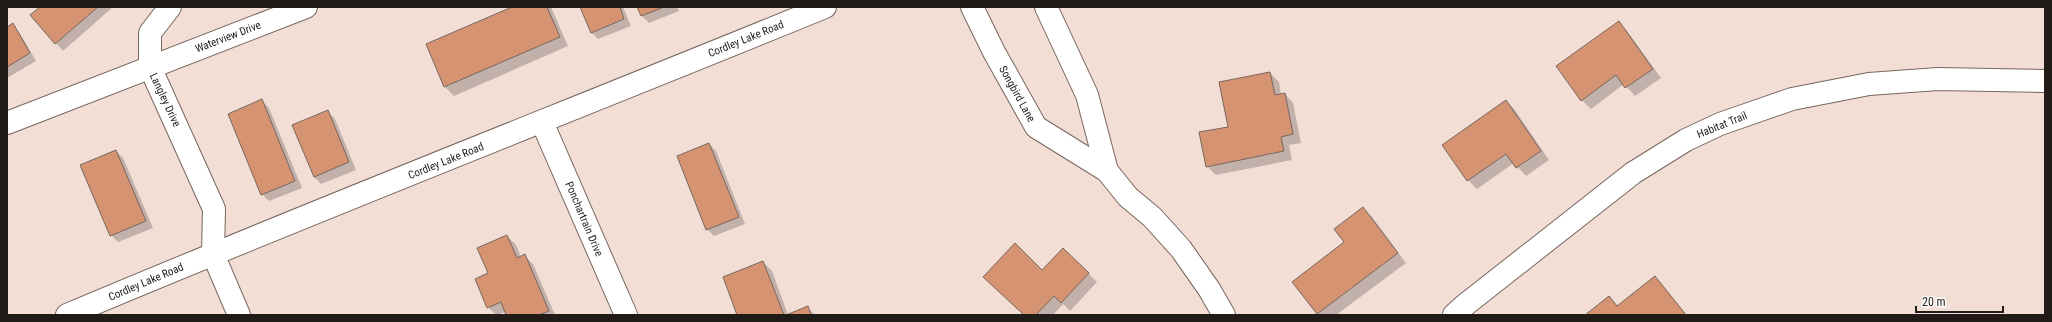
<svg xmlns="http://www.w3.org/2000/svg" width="2052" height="322" font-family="'Roboto Condensed',sans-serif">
<rect width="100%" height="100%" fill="#f2ded5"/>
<!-- shadow -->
<g fill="#0003">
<polygon points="41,7 113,7 63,51 31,15"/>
<polygon points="515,7 551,7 568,46 454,96 445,87 427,45"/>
<polygon points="581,7 623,7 631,26 598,39 591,32"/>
<polygon points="638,7 677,7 679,11 649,23 642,16"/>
<polygon points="1619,22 1627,31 1661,78 1635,96 1624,84 1591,109 1582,100"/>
<polygon points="12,25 19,32 36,61 7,78 7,28"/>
<polygon points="1270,73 1279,82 1281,95 1285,94 1293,103 1301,143 1289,145 1292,160 1216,175 1207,166 1229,128"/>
<polygon points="262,101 269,108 302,188 269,201 262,194"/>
<polygon points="1506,101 1515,110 1549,160 1526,176 1514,163 1477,189 1468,180"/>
<polygon points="328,112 335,119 356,170 321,184 314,177"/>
<polygon points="709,144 716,151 745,224 714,236 707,229"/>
<polygon points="116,151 123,158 153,228 118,242 111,235"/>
<polygon points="1363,208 1372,217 1406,263 1336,315 1319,315 1293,282 1345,242"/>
<polygon points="507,236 516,245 521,257 524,255 533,264 555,315 507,315 506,312 496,315 488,307 489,273"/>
<polygon points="1063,249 1097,282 1070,311 1063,304 1053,315 1024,315 1043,271"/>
<polygon points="763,262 772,271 788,315 808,308 815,315 738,315"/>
<polygon points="1655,277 1687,315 1586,315 1609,297 1618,306"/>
</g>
<!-- building -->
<g fill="#d59372" stroke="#77675f">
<polygon points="40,7 98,7 55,44 30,15"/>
<polygon points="512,7 547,7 560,37 444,87 426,44"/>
<polygon points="580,7 620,7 624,19 591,33"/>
<polygon points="637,7 664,7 641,16"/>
<polygon points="1619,21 1653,69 1625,88 1616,75 1581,101 1556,66"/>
<polygon points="13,23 30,53 7,67 7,27"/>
<polygon points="1270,72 1275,95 1285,93 1293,134 1281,137 1284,151 1206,167 1199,132 1228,127 1219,82"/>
<polygon points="262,99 295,181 261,195 228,114"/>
<polygon points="1506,100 1541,151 1516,168 1506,154 1467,181 1442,145"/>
<polygon points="328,110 349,162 314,177 292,125"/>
<polygon points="709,143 739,217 706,230 677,156"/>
<polygon points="116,150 146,221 110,236 80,165"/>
<polygon points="1363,207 1398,253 1317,314 1292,282 1344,242 1334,229"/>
<polygon points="507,235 517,258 525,254 549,311 539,315 506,315 501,302 487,308 475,279 488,273 477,248"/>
<polygon points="1015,243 1042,270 1063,248 1089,273 1061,303 1054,296 1036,315 1024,315 983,277"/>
<polygon points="763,261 784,315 737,315 723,277"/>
<polygon points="1655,276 1686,315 1585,315 1609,296 1617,306"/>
<polygon points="808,306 811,315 786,315"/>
</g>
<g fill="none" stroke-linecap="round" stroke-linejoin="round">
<!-- minor casing -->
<g stroke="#77665e" stroke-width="24">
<g id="minor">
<polyline points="170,7 150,33 150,67 214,209 213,254 239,315"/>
<polyline points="972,7 994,52 1036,127 1107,171 1128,197 1152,217 1181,249 1209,289 1224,315"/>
<polyline points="1046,7 1087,95 1107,171"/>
<polyline points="542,122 626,315"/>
<polyline points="7,123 306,7"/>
<path d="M 67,315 C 318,209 573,110 825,7"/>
<polyline points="1454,315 1465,305 1633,173 1686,140 1720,124 1792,99 1869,84 1938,79 2045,81"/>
</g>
</g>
<!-- minor -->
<use href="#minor" stroke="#fff" stroke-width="22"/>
</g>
<g text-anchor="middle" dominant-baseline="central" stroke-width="3" stroke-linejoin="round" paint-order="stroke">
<!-- street labels -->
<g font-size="11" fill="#211b17" stroke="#fff">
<text transform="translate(228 37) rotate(-21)">Waterview Drive</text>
<text transform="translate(746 39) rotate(-22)">Cordley Lake Road</text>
<text transform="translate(1017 94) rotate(61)">Songbird Lane</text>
<text transform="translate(165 100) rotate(65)">Langley Drive</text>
<text transform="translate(1722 125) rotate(-22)">Habitat Trail</text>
<text transform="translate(446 161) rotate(-22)">Cordley Lake Road</text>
<text transform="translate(584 219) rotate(67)">Ponchartrain Drive</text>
<text transform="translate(146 282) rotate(-23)">Cordley Lake Road</text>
</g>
</g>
<!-- border -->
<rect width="2052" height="322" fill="none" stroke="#211b17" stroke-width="16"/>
<!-- scale -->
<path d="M1916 306v6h87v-6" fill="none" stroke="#211b17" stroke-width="2"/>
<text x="1922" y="306" font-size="12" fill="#211b17" stroke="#ffffff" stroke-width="3" paint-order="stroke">20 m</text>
</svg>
